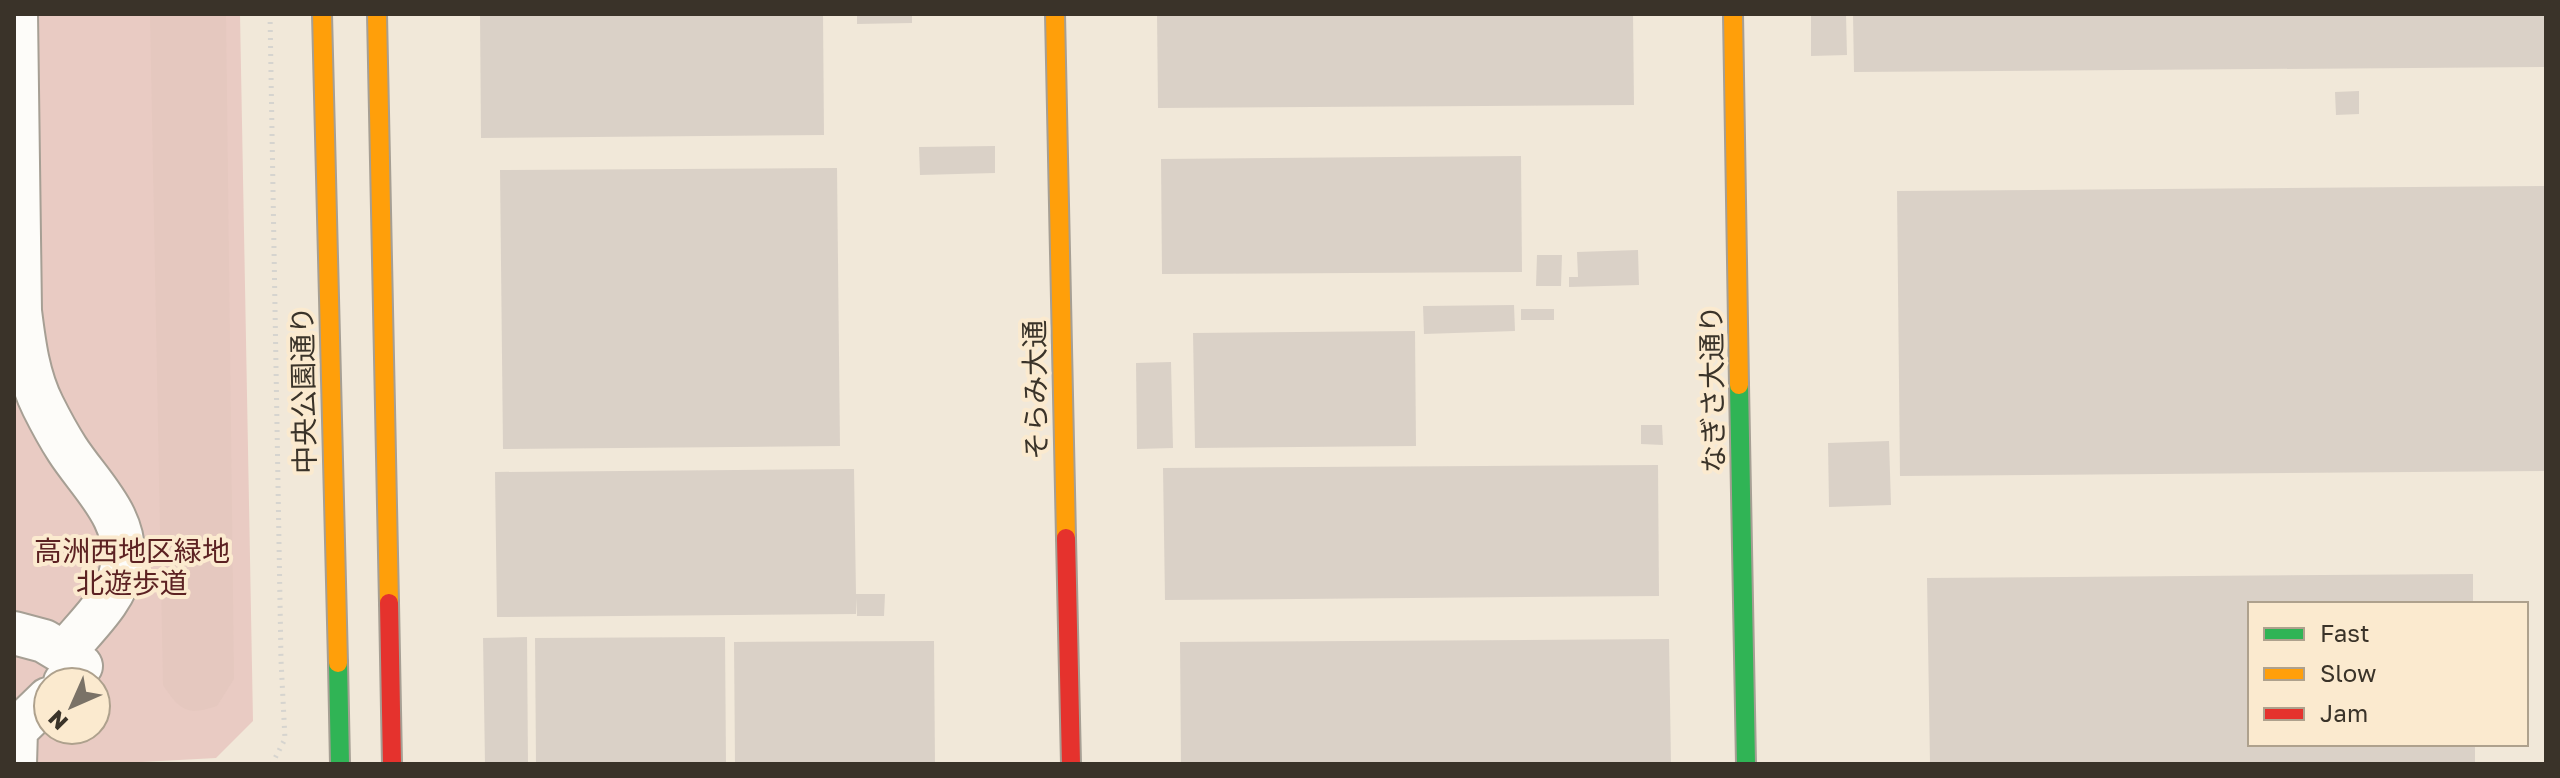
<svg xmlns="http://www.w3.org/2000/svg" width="2560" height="778" font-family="'Golos Text','Noto Sans JP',sans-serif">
<rect width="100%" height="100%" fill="#f1e8d9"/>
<!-- green -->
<path fill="#e9cbc3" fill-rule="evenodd" d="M 14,14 L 240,14 L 253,721 L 216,758 L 105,764 L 14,764 ZM 48,682 L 96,682 L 96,730 L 48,730 Z"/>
<!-- forest -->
<path fill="#e5c8bf" d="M 150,14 L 226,14 L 234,679 L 217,706 C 188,716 180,711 163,685 Z"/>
<!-- building -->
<g fill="#dad1c7">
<polygon points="480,14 823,14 824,135 481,138"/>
<polygon points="857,14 912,14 912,23 857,24"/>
<polygon points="1157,14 1633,14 1634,105 1158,108"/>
<polygon points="1811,14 1846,14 1847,55 1811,56"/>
<polygon points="1853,14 2546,14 2546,67 1854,72"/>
<polygon points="2359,91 2359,114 2336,115 2335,92"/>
<polygon points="995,146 995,173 920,175 919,147"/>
<polygon points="1521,156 1522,272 1162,274 1161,159"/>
<polygon points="837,168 840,446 503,449 500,170"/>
<polygon points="2546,186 2546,471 1900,476 1897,191"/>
<polygon points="1638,250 1639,285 1569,287 1569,277 1578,277 1577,252"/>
<polygon points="1537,255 1562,255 1561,286 1536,286"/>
<polygon points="1514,305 1515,331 1424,334 1423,306"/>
<rect x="1521" y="309" width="33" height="11"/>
<polygon points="1415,331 1416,446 1195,448 1193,333"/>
<polygon points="1171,362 1173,448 1137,449 1136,363"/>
<polygon points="1641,425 1662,425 1663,445 1641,444"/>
<polygon points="1889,441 1891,505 1829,507 1828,443"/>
<polygon points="1658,465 1659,596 1165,600 1163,468"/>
<polygon points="854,469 856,594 885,594 884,616 857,616 857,598 856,614 497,617 495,472"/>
<polygon points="2473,574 2473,604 2250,604 2250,744 2475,744 2475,764 1930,764 1927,578"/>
<polygon points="527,637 528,764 485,764 483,638"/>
<polygon points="725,637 726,764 536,764 535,638"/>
<polygon points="1669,639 1671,764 1181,764 1180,642"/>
<polygon points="934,641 935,764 735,764 734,642"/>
</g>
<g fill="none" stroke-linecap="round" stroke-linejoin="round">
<!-- street casing -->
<g stroke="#a69f94" stroke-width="46">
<g id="street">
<path d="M 16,14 L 20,311 C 24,343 28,376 43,406 C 50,420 58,435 67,449 C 90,485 131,519 122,567 C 117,599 84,628 64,653 L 81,666 L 65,682"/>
<polyline points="14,633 44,641 64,653"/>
<polyline points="15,764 16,730 48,699"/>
</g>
</g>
<!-- fast casing -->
<g stroke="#a69f94" stroke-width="22">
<g id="fast">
<polyline points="1739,385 1746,764"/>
<polyline points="338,663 340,764"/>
</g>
</g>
<!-- slow casing -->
<g stroke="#a69f94" stroke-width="22">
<g id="slow">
<polyline points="322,14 338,663"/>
<polyline points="377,14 389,603"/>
<polyline points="1055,14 1066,538"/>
<polyline points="1733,14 1739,385"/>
</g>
</g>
<!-- jam casing -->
<g stroke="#a69f94" stroke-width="22">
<g id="jam">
<polyline points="1066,538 1071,764"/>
<polyline points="389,603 392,764"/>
</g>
</g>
<!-- path -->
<polyline stroke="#d6d4cf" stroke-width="5" stroke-dasharray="2 6" stroke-linecap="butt" points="270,14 281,660 285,739 272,764"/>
<!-- street -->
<use href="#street" stroke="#fdfcf9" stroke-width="42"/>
<!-- fast -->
<use href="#fast" stroke="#30b455" stroke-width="18"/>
<!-- slow -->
<use href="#slow" stroke="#ff9f0a" stroke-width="18"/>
<!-- jam -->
<use href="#jam" stroke="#e5322d" stroke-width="18"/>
</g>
<g text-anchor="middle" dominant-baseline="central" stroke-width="8" stroke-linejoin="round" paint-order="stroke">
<!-- street labels -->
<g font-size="28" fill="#3a3329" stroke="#fbeacf">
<text transform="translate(1712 389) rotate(-91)">なぎさ大通り</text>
<text transform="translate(303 390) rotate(-91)">中央公園通り</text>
<text transform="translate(1035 390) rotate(-91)">そらみ大通</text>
</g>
<!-- park labels -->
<g font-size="28" fill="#5c2122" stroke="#fbeacf">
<text x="132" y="550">高洲西地区緑地<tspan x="132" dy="32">北遊歩道</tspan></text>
</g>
</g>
<!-- border -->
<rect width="2560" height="778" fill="none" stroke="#3a3329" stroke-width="32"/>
<!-- legend -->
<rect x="2248" y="602" width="280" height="144" fill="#fbeacf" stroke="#aea18d" stroke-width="2"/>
<rect x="2264" y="628" width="40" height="12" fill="#30b455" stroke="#aea18d" stroke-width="2"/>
<text x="2320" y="642" font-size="24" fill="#3a3329">Fast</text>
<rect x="2264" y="668" width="40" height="12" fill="#ff9f0a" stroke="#aea18d" stroke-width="2"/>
<text x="2320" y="682" font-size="24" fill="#3a3329">Slow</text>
<rect x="2264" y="708" width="40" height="12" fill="#e5322d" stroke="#aea18d" stroke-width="2"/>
<text x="2320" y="722" font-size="24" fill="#3a3329">Jam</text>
<!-- north arrow -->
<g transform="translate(72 706) rotate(225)"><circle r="38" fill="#fbeacf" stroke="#aea18d" stroke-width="2"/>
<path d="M0-6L14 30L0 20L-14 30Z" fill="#7a7267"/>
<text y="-12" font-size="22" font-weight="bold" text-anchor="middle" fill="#3a3329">N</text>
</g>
</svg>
